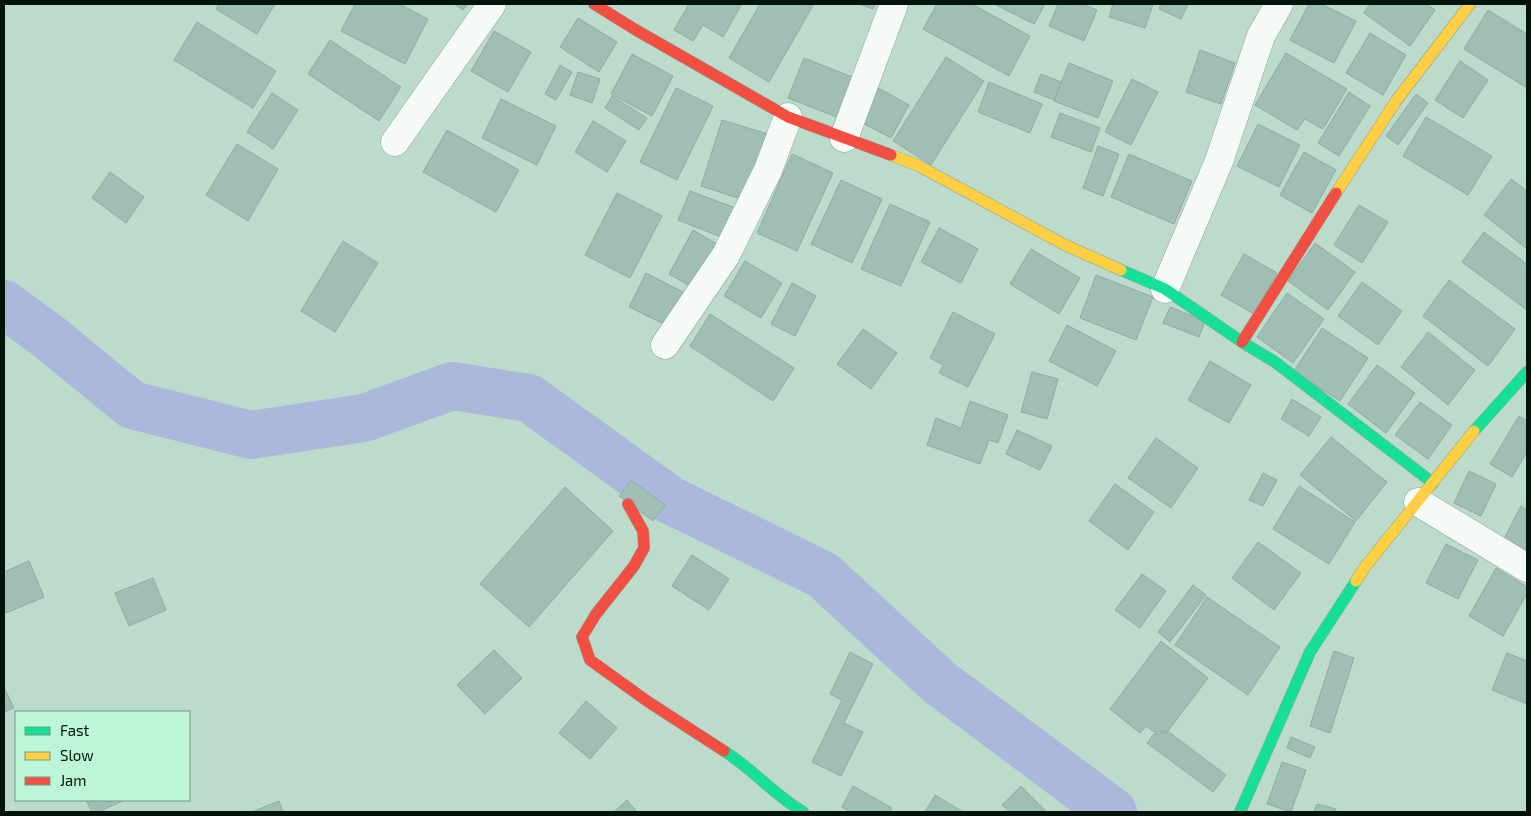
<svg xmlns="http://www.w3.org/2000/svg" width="1531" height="816" font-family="'Exo 2',sans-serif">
<rect width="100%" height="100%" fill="#bcdbcb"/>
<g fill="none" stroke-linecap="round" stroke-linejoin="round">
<!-- river -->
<polyline stroke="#acb7dc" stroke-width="48" points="4,304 49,337 132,405 251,435 364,418 452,386 529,398 670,500 823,575 940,683 1113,812"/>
</g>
<!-- building -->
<g fill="#a0beb4" stroke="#91aba2">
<polygon points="219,4 275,4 257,34 216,9"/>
<polygon points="355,4 399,4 428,19 405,64 341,31"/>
<polygon points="454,4 468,4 463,10"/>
<polygon points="689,4 742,4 723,37 703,25 693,41 674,30"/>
<polygon points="760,4 814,4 769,82 729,58"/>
<polygon points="859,4 875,4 873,9"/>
<polygon points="937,4 972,4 1030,36 1009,76 923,29"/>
<polygon points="994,4 1045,4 1034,24"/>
<polygon points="1058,4 1082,4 1097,10 1084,41 1049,26"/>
<polygon points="1113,4 1153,4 1145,28 1109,17"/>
<polygon points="1161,4 1188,4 1181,19 1159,9"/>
<polygon points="1309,4 1321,4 1356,21 1334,63 1290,40"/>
<polygon points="1370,4 1427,4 1435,10 1410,46 1364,13"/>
<polygon points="1488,10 1527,34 1527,88 1464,49"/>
<polygon points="578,18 617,42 599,72 560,47"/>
<polygon points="197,22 276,71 253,108 174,60"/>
<polygon points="494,31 531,52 508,92 471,71"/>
<polygon points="1370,33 1406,55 1383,95 1346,73"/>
<polygon points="330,40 401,87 379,121 308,74"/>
<polygon points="1200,50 1235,63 1221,104 1186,92"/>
<polygon points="1286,53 1347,89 1323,129 1305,119 1297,130 1255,105"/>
<polygon points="632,54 673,76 652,116 611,94"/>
<polygon points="946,57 984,81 931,165 893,141"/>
<polygon points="804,58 860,80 844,120 788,98"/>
<polygon points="1460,61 1488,80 1463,118 1435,100"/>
<polygon points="1069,63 1113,81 1098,118 1054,101"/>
<polygon points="560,65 572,72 556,100 545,94"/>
<polygon points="578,72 600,79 592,103 570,95"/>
<polygon points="1041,74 1061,82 1054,100 1034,92"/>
<polygon points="1132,79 1158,92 1131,145 1105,132"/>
<polygon points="989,82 1042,104 1030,133 978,112"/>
<polygon points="871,84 909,105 891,138 853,118"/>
<polygon points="676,88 713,106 677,180 640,162"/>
<polygon points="1349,92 1370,106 1339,156 1318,143"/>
<polygon points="272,93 298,110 273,149 247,132"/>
<polygon points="1416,94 1428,103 1398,145 1386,136"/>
<polygon points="612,96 647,118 639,130 605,108"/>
<polygon points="501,99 556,126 537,165 482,138"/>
<polygon points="1060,113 1100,128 1091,152 1051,137"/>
<polygon points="1426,117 1492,156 1468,195 1403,156"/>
<polygon points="722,120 771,135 750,202 701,186"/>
<polygon points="593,121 626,141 607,172 575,152"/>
<polygon points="1258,124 1300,145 1279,187 1237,166"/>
<polygon points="447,130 519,170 496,212 423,172"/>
<polygon points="237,144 278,169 248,221 206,195"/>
<polygon points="1098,146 1119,154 1103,196 1083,188"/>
<polygon points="1304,152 1336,170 1312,213 1280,195"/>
<polygon points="792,154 833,173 797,251 757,233"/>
<polygon points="1129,154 1192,181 1174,224 1111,197"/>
<polygon points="110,172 144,197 126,223 92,198"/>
<polygon points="1511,179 1527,191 1527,249 1484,215"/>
<polygon points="841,180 882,199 852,263 811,244"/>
<polygon points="690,191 738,209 726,239 678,220"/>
<polygon points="617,193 662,216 630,278 585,255"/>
<polygon points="890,204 930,222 901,286 861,269"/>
<polygon points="1359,205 1388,222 1362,263 1334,245"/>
<polygon points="939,228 978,249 961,283 921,262"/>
<polygon points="693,230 722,247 697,290 669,274"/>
<polygon points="1484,232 1527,264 1527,310 1462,262"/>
<polygon points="343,241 378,263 335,332 301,311"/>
<polygon points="1315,243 1355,272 1328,310 1288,281"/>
<polygon points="1031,249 1080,278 1059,314 1010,284"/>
<polygon points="1244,254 1277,273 1254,314 1221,295"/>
<polygon points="745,261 782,283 761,318 724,296"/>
<polygon points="646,273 687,294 670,327 629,307"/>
<polygon points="1096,275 1153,297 1136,340 1080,318"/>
<polygon points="1449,280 1515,329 1488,366 1423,316"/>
<polygon points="1362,282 1402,311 1378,345 1338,316"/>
<polygon points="792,283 816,296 795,336 771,324"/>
<polygon points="1287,293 1324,319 1293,363 1257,337"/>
<polygon points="1170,307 1205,321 1199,337 1163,323"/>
<polygon points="953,312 995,334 968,387 939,373 943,365 930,358"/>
<polygon points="710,314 794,368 773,401 690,346"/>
<polygon points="1067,325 1116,351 1097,386 1049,361"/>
<polygon points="1322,328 1368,358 1340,401 1294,371"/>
<polygon points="863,329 897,353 871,389 837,364"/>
<polygon points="1428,332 1475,370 1448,405 1401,367"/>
<polygon points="1210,361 1251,385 1229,423 1188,400"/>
<polygon points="1377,365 1415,393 1386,433 1348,404"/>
<polygon points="1032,372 1058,379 1047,419 1021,412"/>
<polygon points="1292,399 1321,417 1309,436 1281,419"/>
<polygon points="970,401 1008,415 998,443 989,440 980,464 927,445 936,418 961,428"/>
<polygon points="1420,402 1452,425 1428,459 1395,435"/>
<polygon points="1519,416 1527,421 1527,452 1512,477 1490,464"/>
<polygon points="1017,430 1052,446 1040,470 1006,454"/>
<polygon points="1331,437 1387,482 1356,521 1300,475"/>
<polygon points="1156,438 1198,468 1171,508 1128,478"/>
<polygon points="1469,471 1496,484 1481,516 1454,503"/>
<polygon points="1263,473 1277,480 1263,506 1249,500"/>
<polygon points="631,480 665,505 653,521 619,496"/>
<polygon points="1115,484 1154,512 1128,550 1089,521"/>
<polygon points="1299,486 1355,522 1329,564 1273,529"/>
<polygon points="565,487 613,531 529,627 480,584"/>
<polygon points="1521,506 1527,510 1527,564 1499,549"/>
<polygon points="1258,542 1301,573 1274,610 1232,578"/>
<polygon points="1446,544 1478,560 1458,599 1426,583"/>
<polygon points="692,555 729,579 709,610 672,586"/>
<polygon points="29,561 44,597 6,613 4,608 4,572"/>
<polygon points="1496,568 1527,587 1527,594 1503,636 1469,616"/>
<polygon points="1142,574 1166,591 1140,628 1115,610"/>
<polygon points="153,578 166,610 129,626 115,593"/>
<polygon points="1193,585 1206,595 1170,642 1158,632"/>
<polygon points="1207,597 1280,647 1248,695 1175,645"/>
<polygon points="1161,641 1208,678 1168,731 1154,732 1146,726 1140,733 1110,709"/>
<polygon points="494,650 522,678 485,714 457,685"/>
<polygon points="1334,651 1354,658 1330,733 1310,726"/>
<polygon points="850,652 873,664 844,723 863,732 841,776 812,762 842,700 830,694"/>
<polygon points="1507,653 1527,661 1527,704 1492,690"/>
<polygon points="4,687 14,708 4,712"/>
<polygon points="586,701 617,728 590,759 559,733"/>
<polygon points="1169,732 1226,775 1213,792 1147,743 1154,734"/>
<polygon points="1291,737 1315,747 1310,758 1287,748"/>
<polygon points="1282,762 1306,770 1291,812 1267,804"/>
<polygon points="853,786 892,808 890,812 850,812 842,807"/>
<polygon points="1021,786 1047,812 1010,812 1002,805"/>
<polygon points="935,795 963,812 925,812"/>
<polygon points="86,800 125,800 98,812 92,812"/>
<polygon points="627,800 637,812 614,812"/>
<polygon points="279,801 283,812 252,812"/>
<polygon points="1317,804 1336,809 1335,812 1314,812"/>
</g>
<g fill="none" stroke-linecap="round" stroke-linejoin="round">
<!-- street casing -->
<g stroke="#8ba397" stroke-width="29">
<g id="street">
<polyline points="844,138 894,4"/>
<polyline points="395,142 492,4"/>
<polyline points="1165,289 1219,161 1261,36 1279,4"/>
<polyline points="665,345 726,255 768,170 788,117"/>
<polyline points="1418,502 1527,568"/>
</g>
</g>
<!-- fast casing -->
<g stroke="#8ba397" stroke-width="12">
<g id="fast">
<polyline points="1121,270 1165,289 1242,342 1275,362 1433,483"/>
<polyline points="1474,431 1527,372"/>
<path d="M 724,751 C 753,769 774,795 803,812"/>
<polyline points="1240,812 1310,652 1356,581"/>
</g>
</g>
<!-- slow casing -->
<g stroke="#8ba397" stroke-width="12">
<g id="slow">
<polyline points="891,155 917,165 1065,245 1121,270"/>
<polyline points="1336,193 1396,101 1470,4"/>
<polyline points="1356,581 1365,567 1474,431"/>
</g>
</g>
<!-- jam casing -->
<g stroke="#8ba397" stroke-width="12">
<g id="jam">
<polyline points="594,4 636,30 788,117 891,155"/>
<polyline points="1242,342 1336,193"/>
<polyline points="628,504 643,531 644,548 634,566 596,614 582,637 590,660 647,701 724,751"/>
</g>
</g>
<!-- street -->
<use href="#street" stroke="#f5faf7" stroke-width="28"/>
<!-- fast -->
<use href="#fast" stroke="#16e098" stroke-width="11"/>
<!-- slow -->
<use href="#slow" stroke="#ffcf43" stroke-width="11"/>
<!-- jam -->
<use href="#jam" stroke="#f24e42" stroke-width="11"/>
</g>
<!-- border -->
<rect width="1531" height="816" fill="none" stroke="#01140b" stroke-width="10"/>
<!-- legend -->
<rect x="15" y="711" width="175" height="90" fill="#bcf5d7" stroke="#719b85"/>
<rect x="25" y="727" width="25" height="8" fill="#16e098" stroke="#719b85"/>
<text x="60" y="736" font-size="15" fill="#01140b">Fast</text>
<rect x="25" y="752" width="25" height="8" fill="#ffcf43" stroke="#719b85"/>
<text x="60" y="761" font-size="15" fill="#01140b">Slow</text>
<rect x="25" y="777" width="25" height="8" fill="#f24e42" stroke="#719b85"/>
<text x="60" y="786" font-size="15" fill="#01140b">Jam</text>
</svg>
